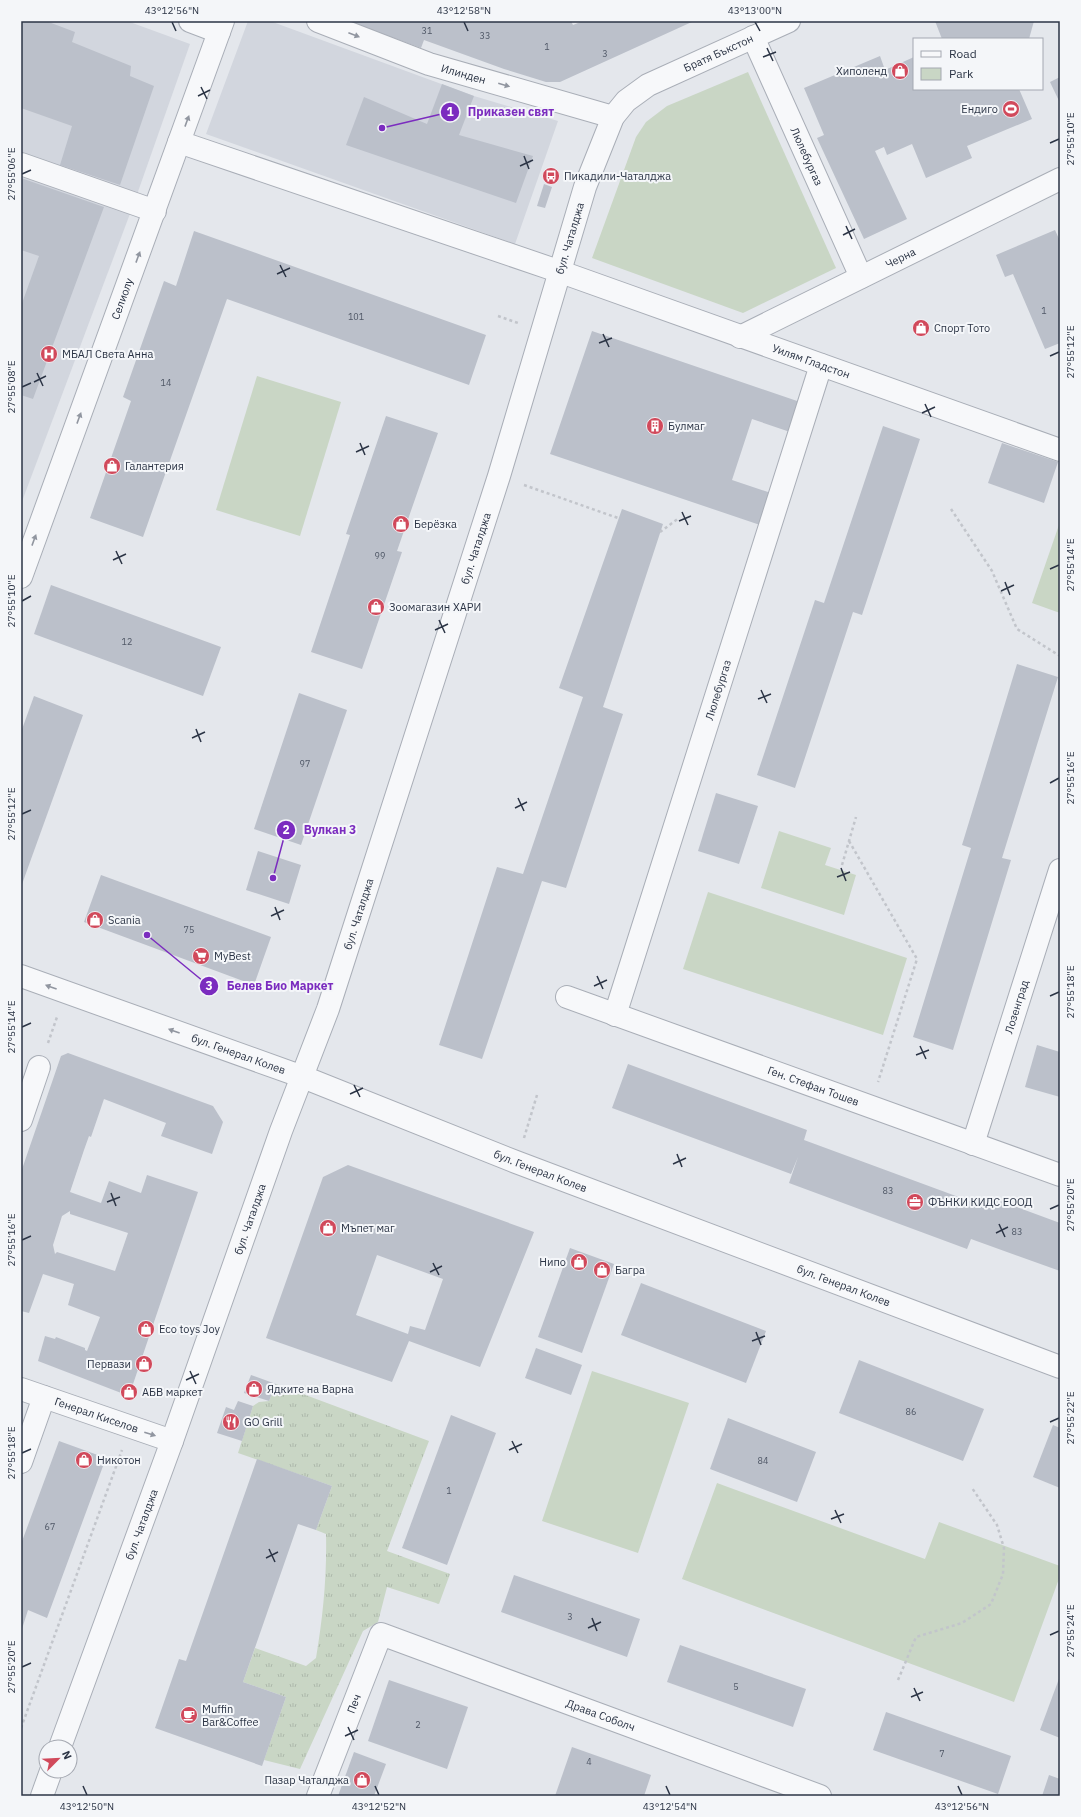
<svg xmlns="http://www.w3.org/2000/svg" width="1081" height="1817" font-family="'IBM Plex Sans',sans-serif">
<defs>
<pattern id="grass-tufts" width="24" height="20" patternUnits="userSpaceOnUse"><rect width="24" height="20" fill="#c9d6c5"/><path d="M3 7l-1-3M5 7V3M7 7l1-3M15 17l-1-3M17 17v-4M19 17l1-3" fill="none" stroke="#adb8ab"/></pattern>
</defs>
<rect width="100%" height="100%" fill="#e4e7ec"/>
<!-- built -->
<g fill="#d2d6de">
<polygon points="21,21 127,21 190,44 134,203 21,504"/>
<polygon points="248,21 270,21 474,96 558,121 515,244 206,134"/>
</g>
<!-- grass -->
<path fill="url(#grass-tufts)" d="M 276,1384 L 429,1441 L 387,1551 L 450,1574 L 439,1604 L 387,1587 L 378,1622 L 363,1631 L 300,1769 L 264,1760 L 286,1697 L 243,1682 L 255,1648 L 306,1666 L 316,1658 C 323,1617 327,1576 326,1534 L 316,1530 L 332,1486 L 238,1453 L 253,1406 L 259,1402 L 269,1401 Z"/>
<!-- green -->
<g fill="#c9d6c5">
<polygon points="748,72 836,268 743,313 592,258 636,137 646,122 667,106"/>
<polygon points="257,376 341,402 300,536 216,510"/>
<polygon points="1060,522 1060,613 1032,603"/>
<polygon points="779,831 831,848 825,865 856,875 844,915 761,888"/>
<polygon points="708,892 907,958 883,1035 683,969"/>
<polygon points="592,1371 689,1403 638,1553 542,1521"/>
<polygon points="717,1483 925,1559 939,1522 1060,1566 1060,1576 1014,1702 682,1579"/>
</g>
<!-- building -->
<g fill="#bbc0ca" fill-rule="evenodd">
<polygon points="21,21 46,21 75,32 72,42 131,66 130,76 154,86 120,185 60,165 72,126 21,108"/>
<polygon points="348,21 571,21 573,25 583,21 694,21 560,82 546,82 504,69 424,40 421,48"/>
<polygon points="935,21 1034,21 1029,39 942,39"/>
<polygon points="880,56 885,70 914,57 914,89 1019,89 1032,119 967,146 972,158 926,178 912,144 887,155 884,147 875,151 907,219 864,239 817,138 824,135 804,88"/>
<polygon points="1060,77 1060,103 1050,82"/>
<polygon points="442,84 474,96 459,135 533,156 516,203 346,145 364,97 427,124"/>
<polygon points="21,178 104,207 33,399 21,395 21,306 39,256 21,250"/>
<polygon points="544,184 552,187 545,208 537,206"/>
<polygon points="1055,230 1060,241 1060,343 1045,349 1013,274 1005,277 996,255"/>
<polygon points="194,231 486,335 469,385 227,299 143,537 90,518 131,401 123,397 164,281 176,286"/>
<polygon points="592,331 803,403 793,433 752,419 732,480 774,494 763,526 550,454"/>
<polygon points="386,416 438,433 397,551 402,552 362,669 311,652 350,535 346,534"/>
<polygon points="883,426 920,439 862,615 853,612 795,788 757,775 815,600 824,603"/>
<polygon points="1002,443 1058,462 1044,503 988,483"/>
<polygon points="622,509 663,524 603,707 623,714 566,888 542,881 482,1059 439,1045 497,867 523,874 583,697 559,688"/>
<polygon points="51,585 221,647 203,696 34,634"/>
<polygon points="1017,664 1058,677 1002,858 1011,860 953,1050 913,1037 971,848 962,845"/>
<polygon points="299,693 347,710 301,845 254,829"/>
<polygon points="34,696 83,715 21,887 21,732"/>
<polygon points="716,793 758,806 739,864 698,851"/>
<polygon points="258,851 301,865 289,904 246,890"/>
<polygon points="101,875 271,937 254,985 84,922"/>
<polygon points="1037,1045 1060,1052 1060,1097 1025,1087"/>
<path d="M 68,1053 L 213,1106 L 223,1122 L 212,1154 L 161,1136 L 166,1123 L 104,1099 L 91,1137 L 89,1136 L 84,1150 L 70,1192 L 101,1203 L 109,1181 L 141,1193 L 147,1175 L 198,1192 L 129,1396 L 38,1361 L 45,1336 L 55,1339 L 56,1337 L 85,1348 L 85,1350 L 87,1351 L 100,1317 L 68,1305 L 74,1284 L 43,1274 L 29,1313 L 21,1311 L 21,1172 L 61,1056 ZM 70,1211 L 70,1214 L 128,1233 L 115,1271 L 57,1252 L 55,1254 L 53,1245 L 62,1216 Z"/>
<polygon points="628,1064 807,1130 804,1140 983,1206 987,1196 1060,1223 1060,1271 971,1239 967,1249 789,1183 798,1157 791,1174 612,1108"/>
<path d="M 348,1165 L 534,1232 L 480,1367 L 409,1341 L 392,1382 L 266,1338 L 323,1177 ZM 377,1255 L 443,1279 L 425,1330 L 410,1326 L 408,1334 L 356,1315 Z"/>
<polygon points="570,1248 614,1264 582,1353 538,1337"/>
<polygon points="641,1283 766,1331 746,1383 621,1335"/>
<polygon points="536,1348 582,1365 571,1395 525,1378"/>
<polygon points="859,1360 984,1409 963,1461 839,1413"/>
<polygon points="251,1375 276,1384 269,1401 244,1393"/>
<polygon points="238,1401 253,1406 242,1441 217,1433 226,1407 234,1410"/>
<polygon points="451,1415 496,1433 447,1565 402,1548"/>
<polygon points="728,1418 816,1452 797,1502 710,1469"/>
<polygon points="1053,1425 1060,1428 1060,1488 1033,1477"/>
<polygon points="59,1441 106,1458 47,1618 28,1610 21,1632 21,1544"/>
<polygon points="257,1459 332,1486 316,1530 298,1524 243,1682 286,1697 262,1766 155,1728 179,1659 186,1661"/>
<polygon points="514,1575 640,1619 627,1657 501,1612"/>
<polygon points="680,1645 806,1689 793,1727 667,1682"/>
<polygon points="1060,1676 1060,1738 1040,1730"/>
<polygon points="389,1680 468,1707 447,1769 368,1741"/>
<polygon points="886,1712 1011,1756 998,1794 873,1750"/>
<polygon points="572,1747 651,1775 644,1796 555,1796"/>
<polygon points="354,1752 386,1764 374,1796 338,1796"/>
<polygon points="1049,1775 1060,1779 1060,1796 1042,1796"/>
</g>
<g fill="none" stroke-linecap="round" stroke-linejoin="round">
<!-- minor casing -->
<g stroke="#a9aeb7" stroke-width="24">
<g id="minor">
<polyline points="190,21 219,32"/>
<path id="s1" d="M 318,21 L 429,64 L 613,117"/>
<path id="s2" d="M 753,37 L 861,277"/>
<path id="s3" d="M 179,142 L 561,272 L 1060,450"/>
<polyline points="21,164 155,211"/>
<path id="s4" d="M 740,337 L 1060,179"/>
<path id="s5" d="M 21,577 L 223,21"/>
<path id="s6" d="M 21,976 L 303,1077 L 516,1162 L 1060,1367"/>
<path id="s7" d="M 567,997 L 1060,1175"/>
<path id="s8" d="M 615,1015 L 821,365"/>
<polyline points="21,1120 39,1067"/>
<path id="s9" d="M 973,1144 L 1060,870"/>
<path id="s10" d="M 21,1389 L 172,1441"/>
<polyline points="21,1462 44,1397"/>
<path id="s11" d="M 60,1747 L 172,1441 L 281,1131 L 328,1009 L 499,476 L 585,187 L 613,117 L 626,101 L 648,85 L 789,21"/>
<polyline points="42,1796 51,1771"/>
<path id="s12" d="M 318,1796 L 381,1634 L 820,1796"/>
</g>
</g>
<!-- path -->
<g stroke="#c2c5cb" stroke-width="2.5" stroke-dasharray="3 3" stroke-linecap="butt">
<polyline points="498,316 518,323"/>
<polyline points="524,485 618,518"/>
<polyline points="951,509 992,571 1017,629 1060,656"/>
<polyline points="660,532 679,518"/>
<polyline points="849,841 917,959 878,1082"/>
<polyline points="842,865 856,817"/>
<polyline points="48,1043 57,1017"/>
<polyline points="524,1138 537,1095"/>
<polyline points="898,1680 916,1637 962,1623 991,1604 1003,1574 1004,1548 997,1525 972,1488"/>
<polyline points="21,1728 122,1450"/>
</g>
<!-- minor -->
<use href="#minor" stroke="#f7f8fa" stroke-width="22"/>
</g>
<!-- one-way arrows -->
<defs><path id="oneway-solid" d="M-6-.8H1V-3.2L6.5 0L1 3.2V.8H-6Z"/></defs>
<g fill="#9196a0">
<use href="#oneway-solid" transform="translate(354 35) rotate(21)"/>
<use href="#oneway-solid" transform="translate(504 85) rotate(16)"/>
<use href="#oneway-solid" transform="translate(187 121) rotate(-70)"/>
<use href="#oneway-solid" transform="translate(138 257) rotate(-70)"/>
<use href="#oneway-solid" transform="translate(79 418) rotate(-70)"/>
<use href="#oneway-solid" transform="translate(34 540) rotate(-70)"/>
<use href="#oneway-solid" transform="translate(51 987) rotate(-160)"/>
<use href="#oneway-solid" transform="translate(174 1031) rotate(-160)"/>
<use href="#oneway-solid" transform="translate(150 1434) rotate(18)"/>
</g>
<!-- ticks -->
<path fill="none" stroke="#2b3445" stroke-width="1.5" d="M 172,22 L 176,31M 464,22 L 468,31M 755,22 L 760,31M 767,48 L 773,61M 763,57 L 776,52M 201,87 L 207,99M 198,96 L 210,90M 1050,143 L 1059,139M 524,156 L 529,169M 520,166 L 533,160M 22,174 L 31,170M 846,226 L 852,239M 843,235 L 855,229M 280,265 L 286,277M 277,274 L 290,268M 603,334 L 609,347M 599,343 L 612,338M 1050,356 L 1059,352M 37,373 L 43,386M 34,382 L 46,376M 22,387 L 31,383M 925,404 L 931,417M 922,413 L 935,407M 360,443 L 365,455M 356,452 L 369,446M 682,512 L 688,525M 679,521 L 691,516M 116,551 L 122,564M 113,560 L 126,554M 1050,569 L 1059,565M 1005,582 L 1010,595M 1001,591 L 1014,585M 22,601 L 31,596M 439,620 L 445,633M 435,630 L 448,624M 761,690 L 767,703M 758,699 L 771,694M 196,729 L 201,742M 192,738 L 205,732M 1050,783 L 1059,778M 518,798 L 524,811M 515,808 L 527,802M 22,814 L 31,810M 841,868 L 846,881M 837,877 L 850,872M 275,907 L 280,920M 271,916 L 284,910M 597,976 L 603,989M 594,986 L 607,980M 1050,996 L 1059,992M 22,1027 L 31,1023M 920,1046 L 926,1059M 916,1055 L 929,1050M 354,1085 L 360,1097M 350,1094 L 363,1088M 677,1154 L 682,1167M 673,1164 L 686,1158M 111,1193 L 116,1206M 107,1202 L 120,1197M 1050,1209 L 1059,1205M 999,1224 L 1005,1237M 996,1233 L 1008,1227M 22,1240 L 31,1236M 433,1263 L 439,1275M 430,1272 L 442,1266M 756,1332 L 761,1345M 752,1341 L 765,1336M 190,1371 L 196,1384M 186,1380 L 199,1374M 1050,1422 L 1059,1418M 512,1441 L 518,1453M 509,1450 L 522,1444M 22,1453 L 31,1449M 835,1510 L 841,1523M 831,1519 L 844,1514M 269,1549 L 275,1562M 266,1558 L 278,1552M 592,1618 L 597,1631M 588,1628 L 601,1622M 1050,1635 L 1059,1631M 22,1667 L 31,1663M 914,1688 L 920,1701M 911,1697 L 923,1692M 348,1727 L 354,1740M 345,1736 L 358,1730M 83,1786 L 87,1795M 375,1786 L 379,1795M 666,1786 L 670,1795M 958,1786 L 962,1795"/>
<!-- icons -->
<defs>
<g id="shop-disc" transform="scale(0.9)"><circle r="9.5" fill="#d1495b" stroke="#f4f6f9"/><path d="M-5-2.5h2.3a2.7 3.5 0 0 1 5.4 0H5L5.5 6h-11ZM-1.5-2.5h3a1.5 2.3 0 0 0-3 0Z" fill="#fff"/></g>
<g id="stadium-disc" transform="scale(0.9)"><circle r="9.5" fill="#d1495b" stroke="#f4f6f9"/><path d="M0-5a6.5 5 0 1 0 0 10a6.5 5 0 1 0 0-10ZM-3.5-1.8h7v3.6h-7Z" fill="#fff"/></g>
<g id="bus-disc" transform="scale(0.9)"><circle r="9.5" fill="#d1495b" stroke="#f4f6f9"/><path d="M-5-6H5V4H4V6H2V4H-2V6H-4V4H-5ZM-3.5-4V0h7V-4ZM-3.5 1.2v1.5H-2V1.2ZM2 1.2v1.5H3.5V1.2Z" fill="#fff"/></g>
<g id="hospital-disc" transform="scale(0.9)"><circle r="9.5" fill="#d1495b" stroke="#f4f6f9"/><path d="M-5-5h3v3.5h4V-5h3V5h-3V1.5h-4V5h-3Z" fill="#fff"/></g>
<g id="building-disc" transform="scale(0.9)"><circle r="9.5" fill="#d1495b" stroke="#f4f6f9"/><path d="M-4-6H4V6H1V3H-1V6H-4ZM-2.5-4.3h1.7v1.8h-1.7ZM.8-4.3h1.7v1.8H.8ZM-2.5-1h1.7V.8h-1.7ZM.8-1h1.7V.8H.8Z" fill="#fff"/></g>
<g id="supermarket-disc" transform="scale(0.9)"><circle r="9.5" fill="#d1495b" stroke="#f4f6f9"/><path d="M-6-5.5h2.5l.6 2H6L4.5 2H-2.5L-4.4-4H-6ZM-1.5 3.2a1.3 1.3 0 1 0 .1 0ZM3 3.2a1.3 1.3 0 1 0 .1 0Z" fill="#fff"/></g>
<g id="office-disc" transform="scale(0.9)"><circle r="9.5" fill="#d1495b" stroke="#f4f6f9"/><path d="M-6-3h4V-5.5h4V-3h4V5H-6ZM-1-4.5V-3h2v-1.5ZM-6 0V1H6V0Z" fill="#fff"/></g>
<g id="restaurant-disc" transform="scale(0.9)"><circle r="9.5" fill="#d1495b" stroke="#f4f6f9"/><path d="M-5-6h1v4h1v-4h1v4h1v-4h1v5L-1.5 .5V6h-2V.5L-5-1ZM5-6V6H3V1.5H1.5Q1.5-4 5-6Z" fill="#fff"/></g>
<g id="cafe-disc" transform="scale(0.9)"><circle r="9.5" fill="#d1495b" stroke="#f4f6f9"/><path d="M-5.5-4.5H6V0H3Q3 3.5 0 3.5H-2.5Q-5.5 3.5-5.5 0ZM3-3.2v2h1.7v-2ZM-6 4.5H4V6H-6Z" fill="#fff"/></g>
</defs>
<g fill-rule="evenodd">
<use href="#shop-disc" x="900" y="71"/>
<use href="#stadium-disc" x="1011" y="109"/>
<use href="#bus-disc" x="551" y="176"/>
<use href="#shop-disc" x="921" y="328"/>
<use href="#hospital-disc" x="49" y="354"/>
<use href="#building-disc" x="655" y="426"/>
<use href="#shop-disc" x="112" y="466"/>
<use href="#shop-disc" x="401" y="524"/>
<use href="#shop-disc" x="376" y="607"/>
<use href="#shop-disc" x="95" y="920"/>
<use href="#supermarket-disc" x="201" y="956"/>
<use href="#office-disc" x="915" y="1202"/>
<use href="#shop-disc" x="328" y="1228"/>
<use href="#shop-disc" x="579" y="1262"/>
<use href="#shop-disc" x="602" y="1270"/>
<use href="#shop-disc" x="146" y="1329"/>
<use href="#shop-disc" x="144" y="1364"/>
<use href="#shop-disc" x="254" y="1389"/>
<use href="#shop-disc" x="129" y="1392"/>
<use href="#restaurant-disc" x="231" y="1422"/>
<use href="#shop-disc" x="84" y="1460"/>
<use href="#cafe-disc" x="189" y="1715"/>
<use href="#shop-disc" x="362" y="1780"/>
</g>
<g text-anchor="middle" dominant-baseline="central" stroke-width="4" stroke-linejoin="round" paint-order="stroke">
<!-- number labels -->
<g font-size="9" fill="#4f5766">
<text x="427" y="30">31</text>
<text x="485" y="35">33</text>
<text x="547" y="46">1</text>
<text x="605" y="53">3</text>
<text x="1044" y="310">1</text>
<text x="356" y="316">101</text>
<text x="166" y="382">14</text>
<text x="380" y="555">99</text>
<text x="127" y="641">12</text>
<text x="305" y="763">97</text>
<text x="189" y="929">75</text>
<text x="888" y="1190">83</text>
<text x="1017" y="1231">83</text>
<text x="911" y="1411">86</text>
<text x="763" y="1460">84</text>
<text x="449" y="1490">1</text>
<text x="50" y="1526">67</text>
<text x="570" y="1616">3</text>
<text x="736" y="1686">5</text>
<text x="418" y="1724">2</text>
<text x="942" y="1753">7</text>
<text x="589" y="1761">4</text>
</g>
<!-- street labels -->
<g font-size="11" fill="#2b3445" stroke="#f4f6f9">
<text stroke="none"><textPath href="#s11" startOffset="1847">Братя Бъкстон</textPath></text>
<text stroke="none"><textPath href="#s1" startOffset="155">Илинден</textPath></text>
<text stroke="none"><textPath href="#s2" startOffset="131">Люлебургаз</textPath></text>
<text stroke="none"><textPath href="#s11" startOffset="1593">бул. Чаталджа</textPath></text>
<text stroke="none"><textPath href="#s4" startOffset="179">Черна</textPath></text>
<text stroke="none"><textPath href="#s5" startOffset="296">Селиолу</textPath></text>
<text stroke="none"><textPath href="#s3" startOffset="669">Уилям Гладстон</textPath></text>
<text stroke="none"><textPath href="#s11" startOffset="1269">бул. Чаталджа</textPath></text>
<text stroke="none"><textPath href="#s8" startOffset="341">Люлебургаз</textPath></text>
<text stroke="none"><textPath href="#s11" startOffset="885">бул. Чаталджа</textPath></text>
<text stroke="none"><textPath href="#s9" startOffset="144">Лозенград</textPath></text>
<text stroke="none"><textPath href="#s6" startOffset="231">бул. Генерал Колев</textPath></text>
<text stroke="none"><textPath href="#s7" startOffset="262">Ген. Стефан Тошев</textPath></text>
<text stroke="none"><textPath href="#s6" startOffset="555">бул. Генерал Колев</textPath></text>
<text stroke="none"><textPath href="#s11" startOffset="561">бул. Чаталджа</textPath></text>
<text stroke="none"><textPath href="#s6" startOffset="879">бул. Генерал Колев</textPath></text>
<text stroke="none"><textPath href="#s10" startOffset="80">Генерал Киселов</textPath></text>
<text stroke="none"><textPath href="#s11" startOffset="237">бул. Чаталджа</textPath></text>
<text stroke="none"><textPath href="#s12" startOffset="99">Печ</textPath></text>
<text stroke="none"><textPath href="#s12" startOffset="408">Драва Соболч</textPath></text>
</g>
<!-- poi labels -->
<g font-size="11" fill="#2b3445" stroke="#f4f6f9" text-anchor="start">
<text x="887" y="71" text-anchor="end">Хиполенд</text>
<text x="998" y="109" text-anchor="end">Ендиго</text>
<text x="564" y="176">Пикадили-Чаталджа</text>
<text x="934" y="328">Спорт Тото</text>
<text x="62" y="354">МБАЛ Света Анна</text>
<text x="668" y="426">Булмаг</text>
<text x="125" y="466">Галантерия</text>
<text x="414" y="524">Берёзка</text>
<text x="389" y="607">Зоомагазин ХАРИ</text>
<text x="108" y="920">Scania</text>
<text x="214" y="956">MyBest</text>
<text x="928" y="1202">ФЪНКИ КИДС ЕООД</text>
<text x="341" y="1228">Мъпет маг</text>
<text x="566" y="1262" text-anchor="end">Нипо</text>
<text x="615" y="1270">Багра</text>
<text x="159" y="1329">Eco toys Joy</text>
<text x="131" y="1364" text-anchor="end">Первази</text>
<text x="267" y="1389">Ядките на Варна</text>
<text x="142" y="1392">АБВ маркет</text>
<text x="244" y="1422">GO Grill</text>
<text x="97" y="1460">Никотон</text>
<text x="202" y="1709">Muffin<tspan x="202" dy="13">Bar&amp;Coffee</tspan></text>
<text x="349" y="1780" text-anchor="end">Пазар Чаталджа</text>
</g>
</g>
<!-- callouts -->
<path fill="none" stroke="#7b2cbf" stroke-width="1.5" d="M382 128L450 112M273 878L286 830M147 935L209 986"/>
<g fill="#7b2cbf" stroke="#f4f6f9" stroke-width="1.5">
<circle cx="382" cy="128" r="4"/>
<circle cx="273" cy="878" r="4"/>
<circle cx="147" cy="935" r="4"/>
<circle cx="450" cy="112" r="10"/>
<circle cx="286" cy="830" r="10"/>
<circle cx="209" cy="986" r="10"/>
</g>
<g font-size="12" text-anchor="middle" font-weight="bold" fill="#fff">
<text x="450" y="116">1</text>
<text x="286" y="834">2</text>
<text x="209" y="990">3</text>
</g>
<g font-size="12" text-anchor="middle" font-weight="bold" fill="#7b2cbf" stroke="#f4f6f9" stroke-width="4" stroke-linejoin="round" paint-order="stroke">
<text x="511" y="116">Приказен свят</text>
<text x="330" y="834">Вулкан 3</text>
<text x="280" y="990">Белев Био Маркет</text>
</g>
<!-- border -->
<rect width="1081" height="1817" fill="none" stroke="#f4f6f9" stroke-width="44"/>
<!-- legend -->
<rect x="913" y="38" width="130" height="52" fill="#f4f6f9" stroke="#a4a8b1"/>
<rect x="921" y="51" width="20" height="6" fill="#f7f8fa" stroke="#a4a8b1"/>
<text x="949" y="58" font-size="12" fill="#2b3445">Road</text>
<rect x="921" y="68" width="20" height="12" fill="#c9d6c5" stroke="#a4a8b1"/>
<text x="949" y="78" font-size="12" fill="#2b3445">Park</text>
<!-- north arrow -->
<g transform="translate(58 1759) rotate(66)"><circle r="19" fill="#f4f6f9" stroke="#a4a8b1"/>
<path d="M0-3L7 15L0 10L-7 15Z" fill="#d1495b"/>
<text y="-6" font-size="11" font-weight="bold" text-anchor="middle" fill="#2b3445">N</text>
</g>
<rect x="22" y="22" width="1037" height="1773" fill="none" stroke="#2b3445" stroke-width="1.5"/>
<g font-size="10" text-anchor="middle" fill="#2b3445">
<text x="172" y="14">43°12'56"N</text>
<text x="464" y="14">43°12'58"N</text>
<text x="755" y="14">43°13'00"N</text>
<text transform="translate(1070 139) rotate(-90)" y="4">27°55'10"E</text>
<text transform="translate(11 174) rotate(-90)" y="4">27°55'06"E</text>
<text transform="translate(1070 352) rotate(-90)" y="4">27°55'12"E</text>
<text transform="translate(11 387) rotate(-90)" y="4">27°55'08"E</text>
<text transform="translate(1070 565) rotate(-90)" y="4">27°55'14"E</text>
<text transform="translate(11 601) rotate(-90)" y="4">27°55'10"E</text>
<text transform="translate(1070 778) rotate(-90)" y="4">27°55'16"E</text>
<text transform="translate(11 814) rotate(-90)" y="4">27°55'12"E</text>
<text transform="translate(1070 992) rotate(-90)" y="4">27°55'18"E</text>
<text transform="translate(11 1027) rotate(-90)" y="4">27°55'14"E</text>
<text transform="translate(1070 1205) rotate(-90)" y="4">27°55'20"E</text>
<text transform="translate(11 1240) rotate(-90)" y="4">27°55'16"E</text>
<text transform="translate(1070 1418) rotate(-90)" y="4">27°55'22"E</text>
<text transform="translate(11 1453) rotate(-90)" y="4">27°55'18"E</text>
<text transform="translate(1070 1631) rotate(-90)" y="4">27°55'24"E</text>
<text transform="translate(11 1667) rotate(-90)" y="4">27°55'20"E</text>
<text x="87" y="1810">43°12'50"N</text>
<text x="379" y="1810">43°12'52"N</text>
<text x="670" y="1810">43°12'54"N</text>
<text x="962" y="1810">43°12'56"N</text>
</g>
</svg>
